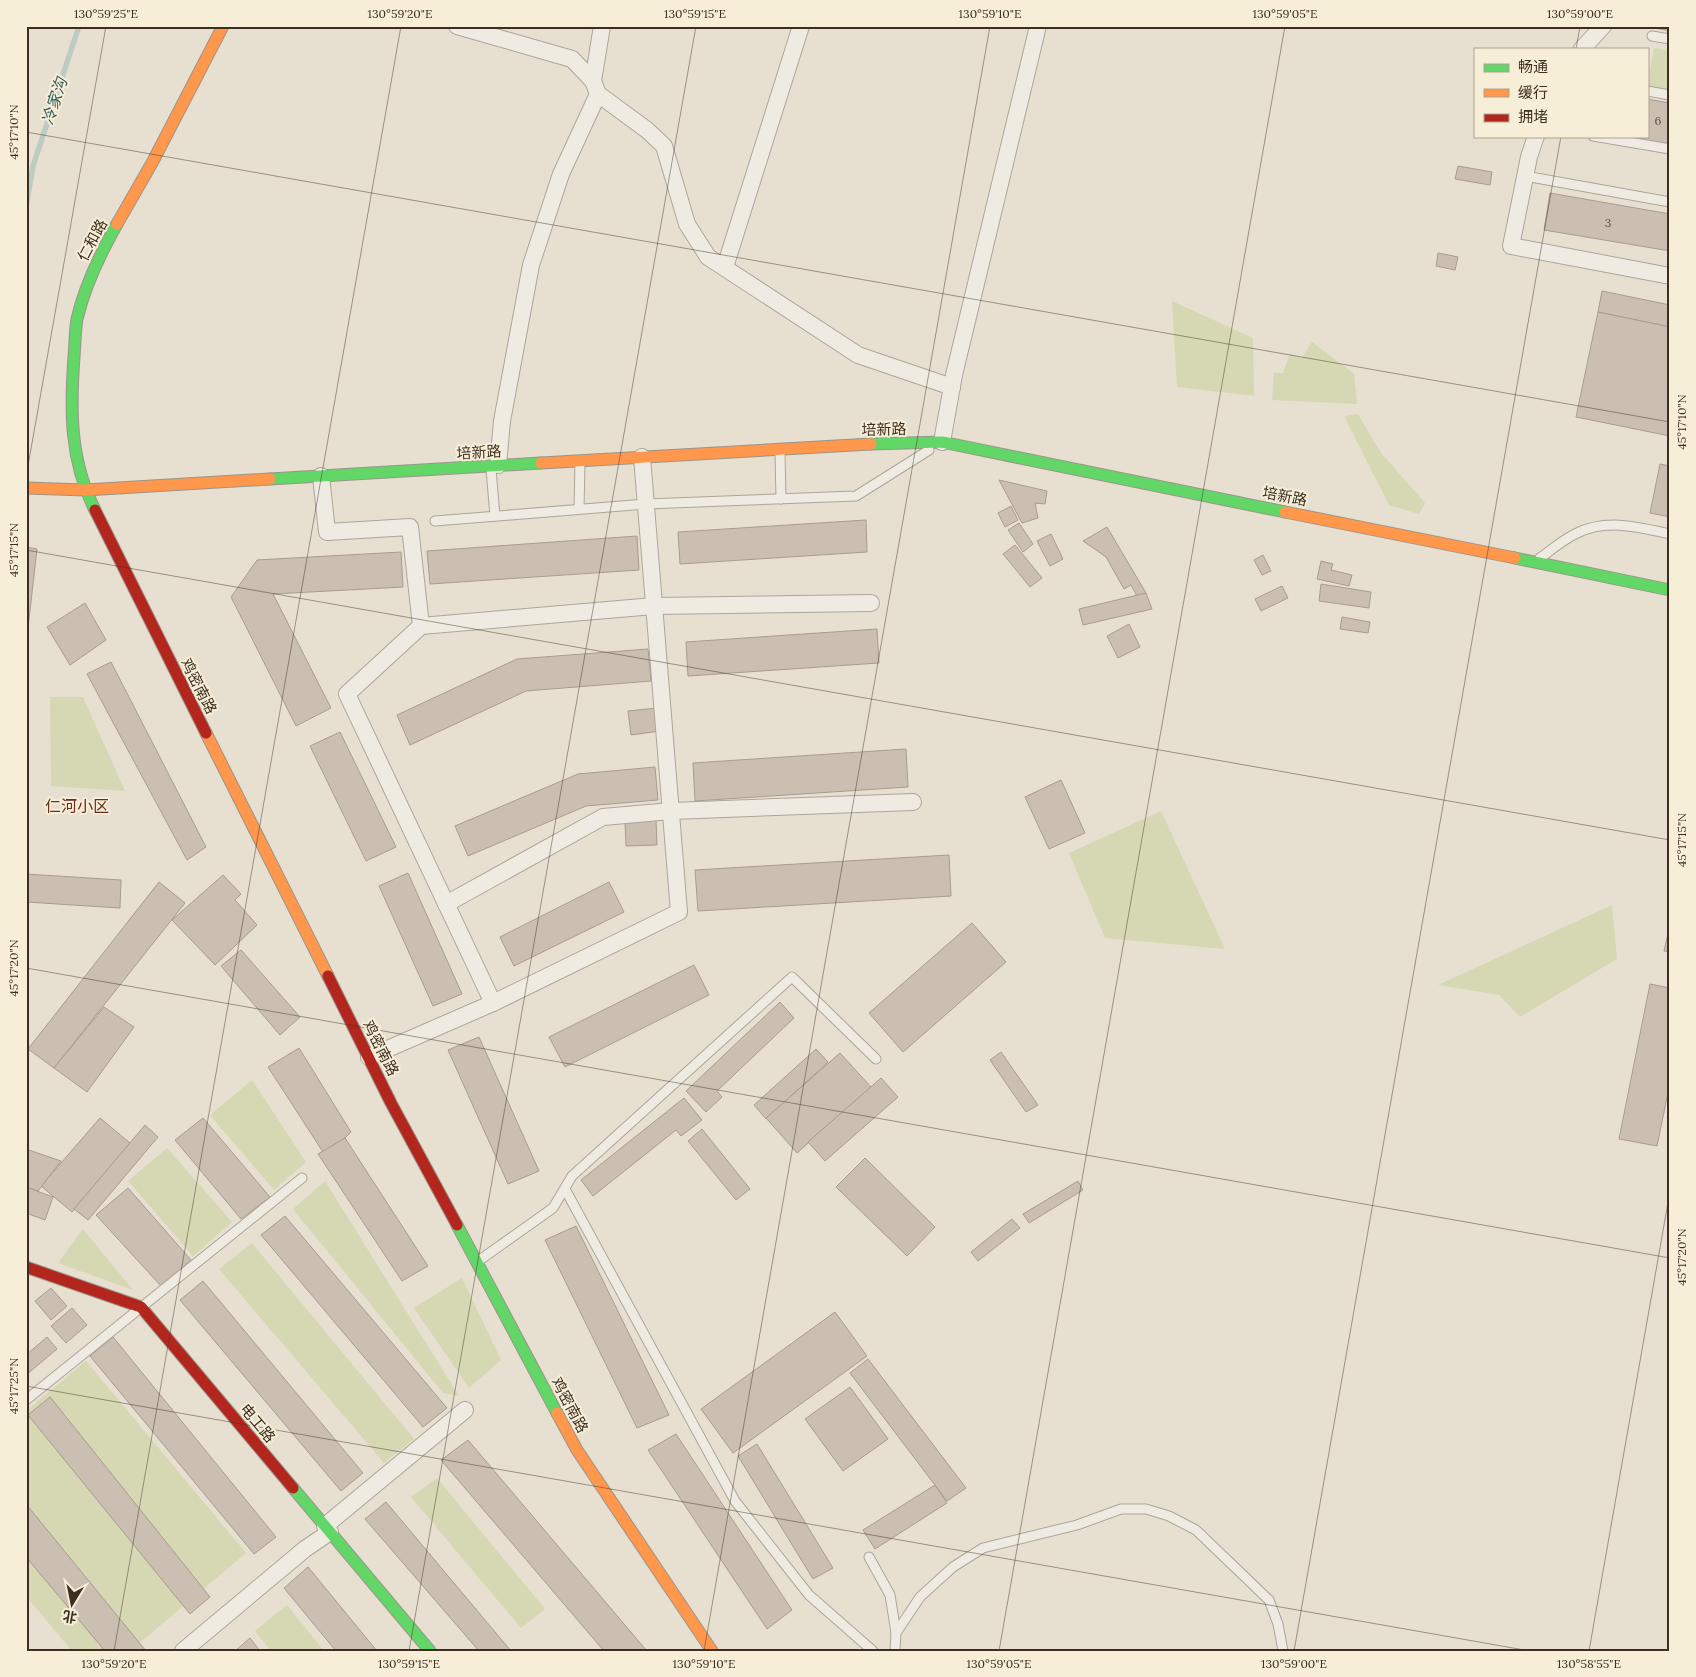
<svg xmlns="http://www.w3.org/2000/svg" width="1696" height="1677" font-family="Lora,'Noto Sans SC',serif">
<rect width="100%" height="100%" fill="#e7e0d1"/>
<!-- green -->
<g fill="#d6d7b3">
<polygon points="1654,48 1670,51 1670,92 1647,88"/>
<polygon points="1172,301 1253,338 1254,396 1177,387"/>
<polygon points="1312,342 1354,374 1357,404 1272,400 1274,373 1283,373 1290,354 1302,358"/>
<polygon points="1358,414 1381,453 1425,503 1419,514 1389,505 1344,416"/>
<polygon points="50,697 83,697 125,791 51,786"/>
<polygon points="1161,811 1225,949 1105,938 1069,853"/>
<polygon points="1612,905 1617,959 1520,1017 1499,995 1438,985"/>
<polygon points="252,1080 306,1162 274,1190 210,1115"/>
<polygon points="167,1148 232,1222 193,1256 128,1181"/>
<polygon points="325,1181 459,1396 443,1393 293,1209"/>
<polygon points="83,1229 133,1290 58,1263"/>
<polygon points="252,1243 414,1439 384,1463 219,1269"/>
<polygon points="462,1278 501,1360 469,1388 414,1308"/>
<polygon points="86,1361 246,1553 130,1651 72,1651 26,1596 26,1411"/>
<polygon points="437,1478 545,1609 521,1628 411,1497"/>
<polygon points="287,1605 324,1651 271,1651 255,1631"/>
</g>
<g fill="none" stroke-linecap="round" stroke-linejoin="round">
<!-- stream -->
<polyline stroke="#bcccc2" stroke-width="5.5" points="26,206 33,166 79,26"/>
</g>
<!-- building -->
<g fill="#cbbfb2" stroke="#a89c90">
<polygon points="1651,26 1670,26 1670,31 1650,27"/>
<polygon points="1647,99 1670,103 1670,144 1620,136 1647,136"/>
<polygon points="1458,166 1492,172 1490,185 1455,179"/>
<polygon points="1550,193 1670,214 1670,251 1544,230"/>
<polygon points="1438,253 1458,257 1455,270 1436,266"/>
<polygon points="1602,291 1670,305 1670,327 1598,312"/>
<polygon points="1598,312 1670,327 1670,436 1576,417"/>
<polygon points="1660,464 1670,466 1670,517 1650,513"/>
<polygon points="999,480 1047,491 1045,504 1035,503 1038,518 1022,523"/>
<polygon points="1011,506 1018,520 1005,527 998,513"/>
<polygon points="866,520 867,552 680,564 678,532"/>
<polygon points="1019,523 1033,544 1023,552 1008,530"/>
<polygon points="1107,527 1146,593 1137,596 1131,585 1124,589 1106,557 1083,541"/>
<polygon points="1051,534 1063,559 1050,566 1037,541"/>
<polygon points="637,536 639,570 430,584 427,551"/>
<polygon points="1015,545 1042,578 1030,587 1003,554"/>
<polygon points="26,547 37,549 27,637 26,637"/>
<polygon points="401,552 403,587 273,594 331,708 296,726 231,597 257,560"/>
<polygon points="1263,555 1271,571 1262,575 1254,560"/>
<polygon points="1321,561 1333,564 1331,570 1352,575 1349,586 1317,579"/>
<polygon points="1321,584 1371,592 1369,608 1319,601"/>
<polygon points="1282,586 1288,598 1261,611 1255,599"/>
<polygon points="1146,593 1152,609 1083,625 1079,609"/>
<polygon points="85,603 106,640 70,665 47,627"/>
<polygon points="1342,617 1370,622 1368,633 1340,629"/>
<polygon points="1129,624 1140,647 1118,658 1107,636"/>
<polygon points="877,629 879,663 688,676 686,642"/>
<polygon points="648,649 651,681 526,691 410,745 397,715 517,659"/>
<polygon points="111,662 206,847 187,860 87,674"/>
<polygon points="657,708 660,731 631,735 628,711"/>
<polygon points="340,732 396,847 366,861 310,746"/>
<polygon points="906,749 908,787 695,801 693,763"/>
<polygon points="655,767 658,800 586,806 468,856 455,826 578,774"/>
<polygon points="1061,780 1085,833 1049,849 1025,797"/>
<polygon points="656,820 657,845 626,846 625,821"/>
<polygon points="949,855 951,896 698,911 695,870"/>
<polygon points="408,873 462,994 433,1006 379,886"/>
<polygon points="26,874 121,880 120,908 26,902"/>
<polygon points="223,875 241,894 235,900 257,925 215,965 172,920"/>
<polygon points="159,882 185,903 54,1068 28,1049"/>
<polygon points="609,882 624,912 514,966 500,937"/>
<polygon points="972,923 1006,962 903,1052 869,1013"/>
<polygon points="1670,925 1670,952 1664,951"/>
<polygon points="241,950 300,1017 280,1035 221,966"/>
<polygon points="694,965 709,995 565,1067 549,1037"/>
<polygon points="1650,984 1670,988 1670,1083 1657,1146 1619,1139"/>
<polygon points="780,1002 794,1018 717,1091 722,1097 706,1112 686,1091"/>
<polygon points="104,1007 134,1027 87,1092 54,1068"/>
<polygon points="479,1037 539,1171 508,1184 448,1050"/>
<polygon points="299,1048 351,1132 345,1138 323,1152 268,1067"/>
<polygon points="816,1049 828,1062 766,1119 754,1105"/>
<polygon points="1001,1052 1038,1105 1026,1112 990,1060"/>
<polygon points="840,1053 871,1087 797,1153 766,1118"/>
<polygon points="881,1078 898,1097 825,1161 808,1142"/>
<polygon points="684,1098 702,1120 681,1136 676,1130 593,1196 581,1180"/>
<polygon points="100,1118 130,1143 72,1212 41,1186"/>
<polygon points="203,1118 270,1197 241,1219 175,1140"/>
<polygon points="145,1125 158,1137 88,1220 74,1209"/>
<polygon points="702,1129 750,1189 736,1200 688,1141"/>
<polygon points="345,1138 428,1266 402,1281 318,1154"/>
<polygon points="26,1149 61,1161 38,1191 26,1187"/>
<polygon points="865,1158 935,1227 907,1256 836,1187"/>
<polygon points="1078,1181 1083,1190 1029,1223 1023,1214"/>
<polygon points="26,1187 53,1197 45,1220 26,1213"/>
<polygon points="128,1188 191,1260 161,1286 96,1215"/>
<polygon points="285,1216 447,1408 423,1427 261,1235"/>
<polygon points="1012,1219 1020,1228 978,1261 971,1252"/>
<polygon points="576,1226 669,1415 637,1428 545,1240"/>
<polygon points="203,1281 363,1473 341,1491 180,1300"/>
<polygon points="51,1288 67,1306 51,1320 35,1301"/>
<polygon points="72,1308 87,1325 66,1343 51,1326"/>
<polygon points="835,1312 867,1356 733,1453 701,1409"/>
<polygon points="47,1337 57,1349 26,1375 26,1355"/>
<polygon points="113,1337 276,1537 254,1554 90,1356"/>
<polygon points="868,1359 966,1488 947,1501 850,1373"/>
<polygon points="850,1387 888,1439 843,1471 805,1419"/>
<polygon points="50,1397 210,1597 190,1614 28,1415"/>
<polygon points="676,1434 792,1610 767,1629 648,1450"/>
<polygon points="468,1440 647,1651 604,1651 441,1460"/>
<polygon points="757,1444 833,1568 813,1579 738,1456"/>
<polygon points="935,1485 947,1503 875,1549 863,1530"/>
<polygon points="386,1502 511,1651 479,1651 365,1519"/>
<polygon points="26,1504 146,1651 105,1651 26,1557"/>
<polygon points="308,1567 377,1651 336,1651 284,1588"/>
<polygon points="250,1638 260,1651 235,1651"/>
</g>
<g fill="none" stroke-linecap="round" stroke-linejoin="round">
<!-- lane casing -->
<g stroke="#ada599" stroke-width="11">
<g id="lane">
<polyline points="1652,36 1670,39"/>
<polyline points="1647,91 1670,95"/>
<polyline points="1593,136 1670,149"/>
<polyline points="1525,176 1670,202"/>
<polyline points="780,452 781,499"/>
<polyline points="491,469 495,516"/>
<polyline points="579,509 580,462"/>
<polyline points="435,521 646,504 856,496 929,450"/>
<path d="M 1540,558 C 1551,550 1563,540 1575,534 C 1606,518 1638,527 1670,534"/>
<polyline points="565,1189 735,1501 809,1595 873,1651"/>
<polyline points="477,1262 553,1208 572,1176 792,977 876,1059"/>
<polyline points="26,1400 302,1178"/>
<polyline points="869,1557 890,1595 896,1633 895,1651"/>
<polyline points="896,1633 920,1597 953,1567 983,1548 1077,1525 1121,1509 1146,1509 1169,1516 1196,1530 1269,1600 1278,1624 1283,1651"/>
</g>
</g>
<!-- street casing -->
<g stroke="#ada599" stroke-width="18">
<g id="street">
<polyline points="457,26 572,59 593,81"/>
<polyline points="602,26 593,81 598,94 647,130 664,146 687,224 708,257 858,355 952,387"/>
<polyline points="1582,49 1603,26"/>
<polyline points="1536,136 1529,157 1511,246 1670,276"/>
<polyline points="725,267 801,26"/>
<polyline points="942,442 954,375 1038,26"/>
<polyline points="498,465 502,421 531,265 561,174 598,94"/>
<polyline points="321,476 327,532 410,527 421,626"/>
<polyline points="446,904 603,817 671,811 913,802"/>
<polyline points="493,1003 347,694 421,626 654,606 871,603"/>
<polyline points="369,1057 493,1003 679,912 642,457"/>
<polyline points="325,1526 465,1410"/>
<polyline points="183,1651 305,1549 330,1532"/>
</g>
</g>
<!-- fast casing -->
<g stroke="#9c958a" stroke-width="13">
<g id="fast">
<polyline points="871,444 942,442 1285,512"/>
<polyline points="270,479 541,463"/>
<path d="M 95,510 C 70,461 70,411 74,357 C 75,345 75,331 77,319 C 85,285 100,254 117,224"/>
<polyline points="1515,558 1670,590"/>
<polyline points="457,1225 557,1413"/>
<polyline points="293,1488 430,1651"/>
</g>
</g>
<!-- slow casing -->
<g stroke="#9c958a" stroke-width="13">
<g id="slow">
<polyline points="117,224 152,163 223,26"/>
<polyline points="541,463 871,444"/>
<polyline points="26,488 85,490 270,479"/>
<polyline points="1285,512 1515,558"/>
<polyline points="206,733 328,976"/>
<polyline points="557,1413 577,1450 712,1651"/>
</g>
</g>
<!-- jam casing -->
<g stroke="#9c958a" stroke-width="13">
<g id="jam">
<polyline points="95,510 206,733"/>
<polyline points="328,976 391,1103 457,1225"/>
<polyline points="26,1267 141,1307 293,1488"/>
</g>
</g>
<!-- lane -->
<use href="#lane" stroke="#efebe3" stroke-width="9"/>
<!-- street -->
<use href="#street" stroke="#efebe3" stroke-width="16"/>
<!-- fast -->
<use href="#fast" stroke="#63d668" stroke-width="11"/>
<!-- slow -->
<use href="#slow" stroke="#ff974d" stroke-width="11"/>
<!-- jam -->
<use href="#jam" stroke="#b3261e" stroke-width="11"/>
</g>
<!-- ticks -->
<path fill="none" stroke="#3d2e20" stroke-width="1" stroke-opacity="0.45" d="M 1576,49 L 1580,26M 26,132 L 1670,422M 26,477 L 106,26M 26,550 L 1670,840M 26,968 L 1670,1258M 26,1386 L 1530,1651M 114,1651 L 401,26M 409,1651 L 696,26M 704,1651 L 990,26M 999,1651 L 1285,26M 1294,1651 L 1561,136M 1589,1651 L 1670,1191"/>
<g text-anchor="middle" dominant-baseline="central" stroke-width="4" stroke-linejoin="round" paint-order="stroke">
<!-- number labels -->
<g font-size="12" fill="#605244">
<text x="1658" y="120">6</text>
<text x="1608" y="222">3</text>
</g>
<!-- street labels -->
<g font-size="15" fill="#3d2e20" stroke="#f7eed8">
<text transform="translate(92 240) rotate(-62)">仁和路</text>
<text transform="translate(884 429) rotate(-1)">培新路</text>
<text transform="translate(479 452) rotate(-3)">培新路</text>
<text transform="translate(1285 496) rotate(11)">培新路</text>
<text transform="translate(199 686) rotate(63)">鸡密南路</text>
<text transform="translate(381 1048) rotate(63)">鸡密南路</text>
<text transform="translate(570 1405) rotate(62)">鸡密南路</text>
<text transform="translate(258 1423) rotate(50)">电工路</text>
</g>
<!-- water labels -->
<g font-size="16" font-style="italic" fill="#2f5d5a" stroke="#f7eed8">
<text transform="translate(54 101) rotate(-72)">冷家沟</text>
</g>
<!-- neighbourhood labels -->
<g font-size="16" fill="#6b2e1e" stroke="#f7eed8">
<text x="77" y="806">仁河小区</text>
</g>
</g>
<!-- border -->
<rect width="1696" height="1677" fill="none" stroke="#f7eed8" stroke-width="55"/>
<!-- legend -->
<rect x="1474" y="48" width="175" height="90" fill="#f7eed8" stroke="#ada18e"/>
<rect x="1484" y="64" width="25" height="8" fill="#63d668" stroke="#ada18e"/>
<text x="1518" y="72" font-size="15" fill="#3d2e20">畅通</text>
<rect x="1484" y="89" width="25" height="8" fill="#ff974d" stroke="#ada18e"/>
<text x="1518" y="98" font-size="15" fill="#3d2e20">缓行</text>
<rect x="1484" y="114" width="25" height="8" fill="#b3261e" stroke="#ada18e"/>
<text x="1518" y="122" font-size="15" fill="#3d2e20">拥堵</text>
<!-- north arrow -->
<g transform="translate(72 1604) rotate(190)" stroke="#f7eed8" stroke-width="4" paint-order="stroke">
<path d="M0-4L9 19L0 12L-9 19Z" fill="#3d2e20"/>
<text y="-8" font-size="14" font-weight="bold" text-anchor="middle" fill="#3d2e20">北</text>
</g>
<rect x="28" y="28" width="1640" height="1622" fill="none" stroke="#3d2e20" stroke-width="2"/>
<g font-size="12" text-anchor="middle" fill="#3d2e20">
<text x="106" y="18">130°59'25"E</text>
<text x="400" y="18">130°59'20"E</text>
<text x="695" y="18">130°59'15"E</text>
<text x="990" y="18">130°59'10"E</text>
<text x="1285" y="18">130°59'05"E</text>
<text x="1580" y="18">130°59'00"E</text>
<text transform="translate(14 132) rotate(-90)" y="4">45°17'10"N</text>
<text transform="translate(1682 422) rotate(-90)" y="4">45°17'10"N</text>
<text transform="translate(14 550) rotate(-90)" y="4">45°17'15"N</text>
<text transform="translate(1682 840) rotate(-90)" y="4">45°17'15"N</text>
<text transform="translate(14 968) rotate(-90)" y="4">45°17'20"N</text>
<text transform="translate(1682 1257) rotate(-90)" y="4">45°17'20"N</text>
<text transform="translate(14 1386) rotate(-90)" y="4">45°17'25"N</text>
<text x="114" y="1668">130°59'20"E</text>
<text x="409" y="1668">130°59'15"E</text>
<text x="704" y="1668">130°59'10"E</text>
<text x="999" y="1668">130°59'05"E</text>
<text x="1294" y="1668">130°59'00"E</text>
<text x="1589" y="1668">130°58'55"E</text>
</g>
</svg>
